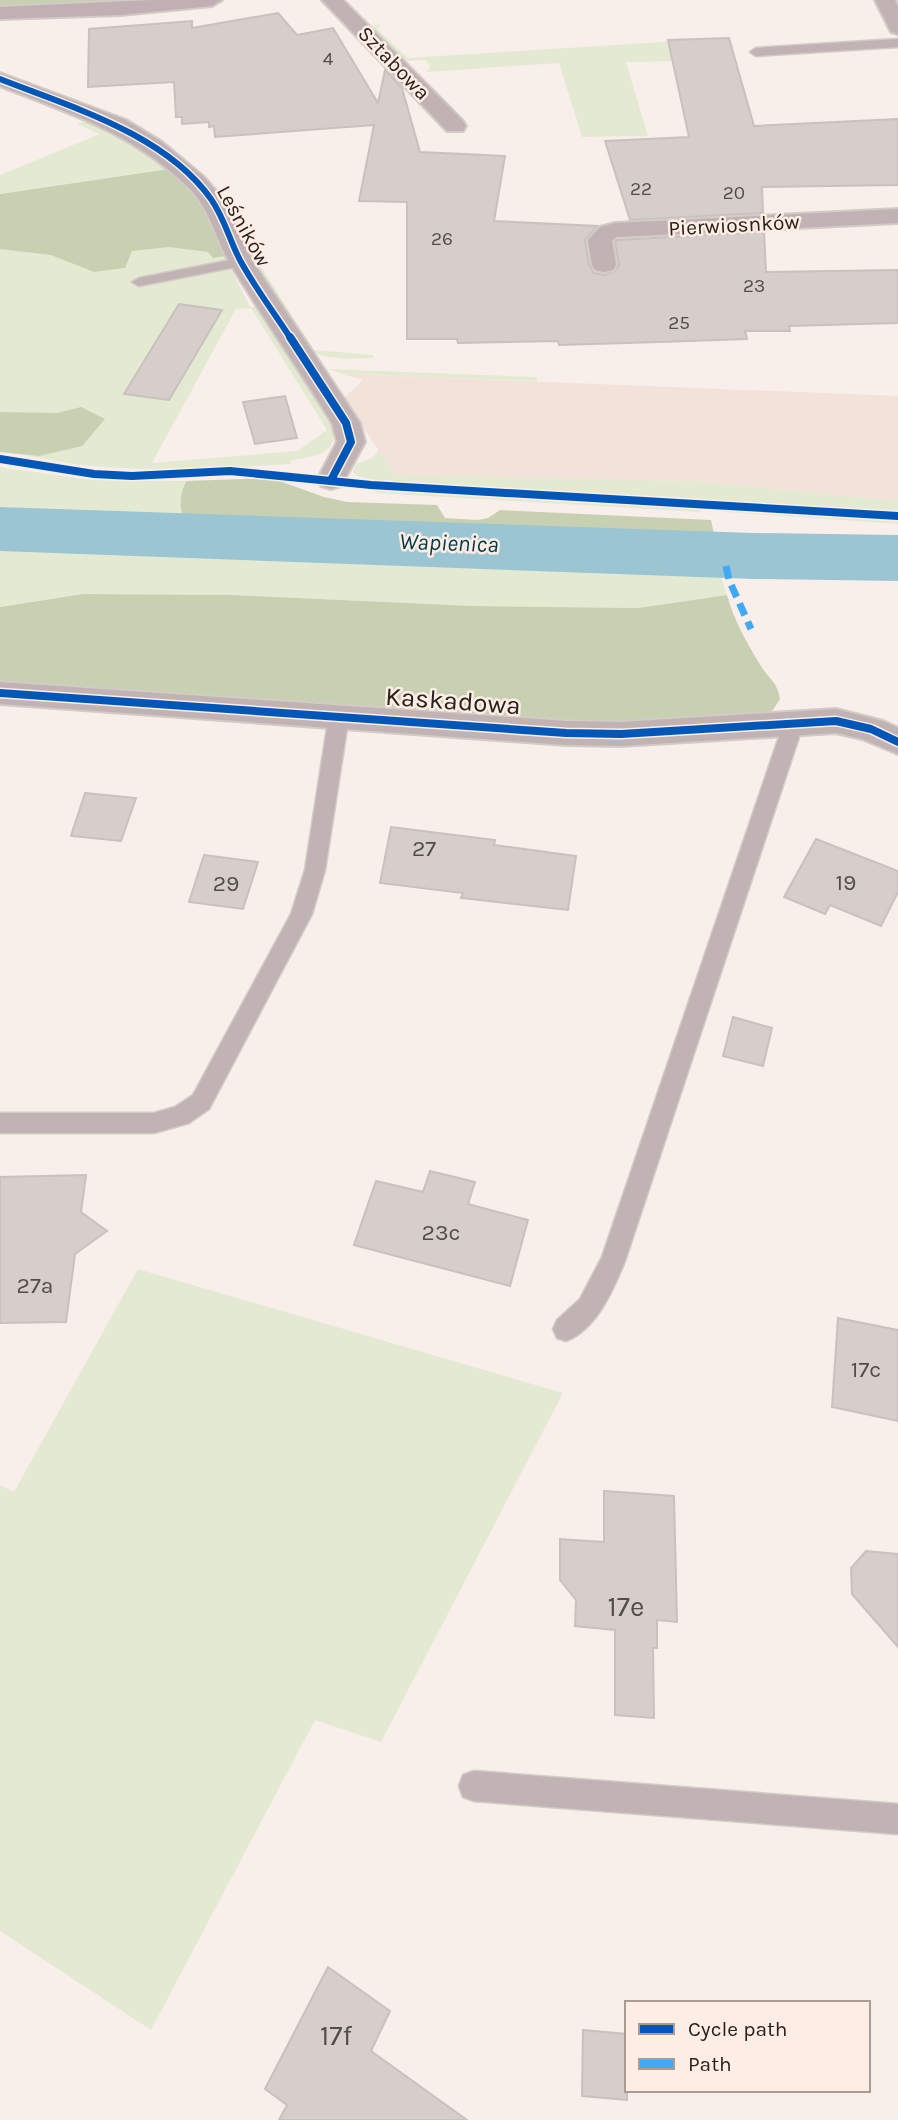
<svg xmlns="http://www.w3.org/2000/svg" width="898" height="2120" font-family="Karla,sans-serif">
<rect width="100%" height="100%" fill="#f8efea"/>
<!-- built -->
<polygon fill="#f3e2d9" points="343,374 898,396 898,501 694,481 395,475 344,398 363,380"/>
<!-- green -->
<g fill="#e4ead2" fill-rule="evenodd">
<polygon points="381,24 377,29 408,58 724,38 727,46 692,61 626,62 648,136 582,137 559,63 427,72 430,67 426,60 405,61 371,27"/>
<polygon points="88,120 143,150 169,169 0,194 0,175 100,134 77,124"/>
<path d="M 247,236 L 258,262 L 314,350 L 373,355 L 373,358 C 355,358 330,361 314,352 C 301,346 248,256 241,240 Z"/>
<path d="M 0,243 L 218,243 L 250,307 L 258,307 L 333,416 C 339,453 324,455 291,460 L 291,464 C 226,468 155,472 91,466 C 60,463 31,455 0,452 ZM 251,308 L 327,430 L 297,451 L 152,463 L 236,309 Z"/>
<polygon points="328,369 537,377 537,381 343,374"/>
<polygon points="379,450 396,475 694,481 898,501 898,511 375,480 357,476 353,472 356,464 372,458"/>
<path d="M 0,467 L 91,480 L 186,481 C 179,497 179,507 185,524 L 0,516 Z"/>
<polygon points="376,490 701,508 701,512 376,493"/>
<polygon points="725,509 898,520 898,524 725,512"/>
<polygon points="0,540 716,561 727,595 638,608 473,606 232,595 83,594 0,607"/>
<polygon points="138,1269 563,1393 381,1742 315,1720 151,2030 0,1931 0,1485 14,1492"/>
</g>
<!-- forest -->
<g fill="#c8d0b2">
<polygon points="0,0 160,0 0,7"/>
<polygon points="169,169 201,204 225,256 213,258 208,252 169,247 132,251 125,268 94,272 51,255 0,249 0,194"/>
<polygon points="81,407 105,419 82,446 39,456 0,452 0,412 57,413"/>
<path d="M 271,478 L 324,497 L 347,502 L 437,505 L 445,518 L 478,520 L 488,518 L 500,510 L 711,520 L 717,547 L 185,524 C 179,507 179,497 186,481 Z"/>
<path d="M 83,594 L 232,595 L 473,606 L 638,608 L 727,595 C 734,621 747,643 761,666 C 770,681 777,681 780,699 L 773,710 L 758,716 L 621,726 L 0,686 L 0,607 Z"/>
</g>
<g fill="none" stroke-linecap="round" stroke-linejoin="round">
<!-- river -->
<polygon fill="#9cc5d4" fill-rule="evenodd" points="0,507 753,533 898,535 898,581 753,579 0,551"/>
</g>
<!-- building -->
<g fill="#d5ceca" stroke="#c8c1bd" stroke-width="2">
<polygon points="278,13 297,35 333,28 378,103 385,70 402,88 420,152 505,156 494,221 597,226 585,240 589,265 594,273 605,275 615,271 619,265 615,242 617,240 764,232 766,272 898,270 898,323 789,326 790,331 745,331 747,339 660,342 559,345 558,341 458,343 457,339 407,339 407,202 359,201 374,125 215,137 214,126 209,127 209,122 182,124 182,117 176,117 174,82 88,87 89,29 192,21 192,28"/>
<polygon points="729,38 754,126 898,119 898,185 762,187 763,213 630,220 605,141 689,137 668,40"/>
<polygon points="179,304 222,310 169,400 124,394"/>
<polygon points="285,396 297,438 255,444 243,402"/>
<polygon points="85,793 136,798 121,841 71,836"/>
<polygon points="391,827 495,840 494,845 576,856 568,910 461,898 463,893 380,883"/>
<polygon points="816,839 898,871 898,892 881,926 830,905 825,914 784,897"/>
<polygon points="204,855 258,862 243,909 189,902"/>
<polygon points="733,1017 772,1028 763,1066 723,1056"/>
<polygon points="430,1171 475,1182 468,1204 528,1220 510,1286 354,1245 376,1181 423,1192"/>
<polygon points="86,1175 81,1212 107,1231 75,1254 66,1322 0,1323 0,1177"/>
<polygon points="838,1318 898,1330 898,1421 832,1407"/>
<polygon points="604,1491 674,1496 677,1622 657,1620 657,1648 653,1648 654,1718 615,1715 615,1630 575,1626 576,1600 560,1580 560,1539 604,1542"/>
<polygon points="866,1551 898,1554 898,1647 852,1594 851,1568"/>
<polygon points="328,1967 390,2011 371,2051 467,2120 279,2120 287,2105 265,2089"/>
<polygon points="583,2030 627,2034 627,2100 582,2096"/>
</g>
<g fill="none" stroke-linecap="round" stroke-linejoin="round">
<!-- lane casing -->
<g stroke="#d2cbc6" stroke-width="3">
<g id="lane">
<polygon points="898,39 898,47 756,56 750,52 756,48"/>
<polygon points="241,258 246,259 246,265 139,286 132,282 139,278"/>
<polygon points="339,708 346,710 349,715 325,870 312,914 209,1109 189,1123 154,1133 0,1133 0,1113 154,1113 175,1107 193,1095 291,914 305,870 329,715 332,710"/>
<path d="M 794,715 L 801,717 L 804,722 L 625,1261 C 613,1290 597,1329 566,1341 L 557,1338 L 553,1329 L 557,1320 L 580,1299 L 602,1257 L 784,722 L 787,717 Z"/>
<polygon points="474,1771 898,1804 898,1834 474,1801 463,1797 459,1786 463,1775"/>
</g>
</g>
<!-- street casing -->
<g stroke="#d2cbc6" stroke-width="4">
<g id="street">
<polygon points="322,0 343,0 463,121 466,126 463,131 447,131"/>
<polygon points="875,0 895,0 898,7 898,34 891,32"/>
<path d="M 0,73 L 126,120 L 162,142 L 204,177 L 223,199 L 253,262 L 360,423 L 365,442 L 341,486 L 331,489 L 321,486 L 317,480 L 337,442 L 332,423 C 299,370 264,319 231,265 C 215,239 211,209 187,186 C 130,132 71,114 0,86 Z"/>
<polygon points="898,209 898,223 616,237 612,241 616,265 613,270 604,272 595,270 592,265 588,240 600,227 615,223"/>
<polygon points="0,682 566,721 621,722 836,709 883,721 898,728 898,754 862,739 836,733 621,746 566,745 0,704"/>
</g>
</g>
<!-- secondary casing -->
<g stroke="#d2cbc6" stroke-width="4">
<polygon id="secondary" points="152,0 222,0 212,6 121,15 0,19 0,7"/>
</g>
<!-- lane -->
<use href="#lane" fill="#c1b2b4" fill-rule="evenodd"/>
<!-- street -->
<use href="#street" fill="#c1b2b4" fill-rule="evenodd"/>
<!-- secondary -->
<use href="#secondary" fill="#c1afb3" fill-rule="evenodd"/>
<!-- quiet -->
<polyline stroke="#3fa9f5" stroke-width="7" stroke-dasharray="13 7" stroke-linecap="butt" points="726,566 729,580 751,629"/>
<!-- cycleway-far1 casing -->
<g stroke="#feede4" stroke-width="9">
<path id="cycleway-far1" d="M 0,79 C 71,107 165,134 211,199 C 225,219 230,242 241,262 C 256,289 275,314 291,339"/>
</g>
<!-- cycleway casing -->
<g stroke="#feede4" stroke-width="11">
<g id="cycleway">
<polyline points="290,337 346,423 351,442 331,480"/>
<polyline points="0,459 94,474 132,476 230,471 371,485 898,516"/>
<polyline points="0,693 566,733 621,734 836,721 871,729 898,742"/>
</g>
</g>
<!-- cycleway-far1 -->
<use href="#cycleway-far1" stroke="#0057b8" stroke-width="6"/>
<!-- cycleway -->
<use href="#cycleway" stroke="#0057b8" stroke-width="8"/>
</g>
<g text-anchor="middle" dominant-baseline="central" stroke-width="5" stroke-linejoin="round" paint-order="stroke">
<!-- far-number labels -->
<g font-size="19" fill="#534d4a">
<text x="328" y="59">4</text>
<text x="641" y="189">22</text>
<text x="734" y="193">20</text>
<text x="442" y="239">26</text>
<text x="754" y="286">23</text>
<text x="679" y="323">25</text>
</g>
<!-- far-street labels -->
<g font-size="21" fill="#28221f" stroke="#feede4">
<text transform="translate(394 63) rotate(46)">Sztabowa</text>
<text transform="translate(734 225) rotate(-3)">Pierwiosnków</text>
<text transform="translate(244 226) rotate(61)">Leśników</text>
</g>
<!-- far-water labels -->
<g font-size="23" font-style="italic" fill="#003a4b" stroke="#feede4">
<text transform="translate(449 543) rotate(2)">Wapienica</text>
</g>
<!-- number labels -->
<g font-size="23" fill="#534d4a">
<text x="424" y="848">27</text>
<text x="846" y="882">19</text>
<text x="226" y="883">29</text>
<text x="441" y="1232">23c</text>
<text x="35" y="1285">27a</text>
<text x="866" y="1369">17c</text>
</g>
<!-- street labels -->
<g font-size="26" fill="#28221f" stroke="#feede4">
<text transform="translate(453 701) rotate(4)">Kaskadowa</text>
</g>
<!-- near-number labels -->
<g font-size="28" fill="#534d4a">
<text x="626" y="1606">17e</text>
<text x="336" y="2035">17f</text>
</g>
</g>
<!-- legend -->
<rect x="625" y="2001" width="245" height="91" fill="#feede4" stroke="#a89c95" stroke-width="2"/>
<rect x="639" y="2024" width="35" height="10" fill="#0057b8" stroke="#a89c95" stroke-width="2"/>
<text x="688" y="2036" font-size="21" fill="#28221f">Cycle path</text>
<rect x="639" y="2059" width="35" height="10" fill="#3fa9f5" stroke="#a89c95" stroke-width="2"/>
<text x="688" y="2071" font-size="21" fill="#28221f">Path</text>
</svg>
